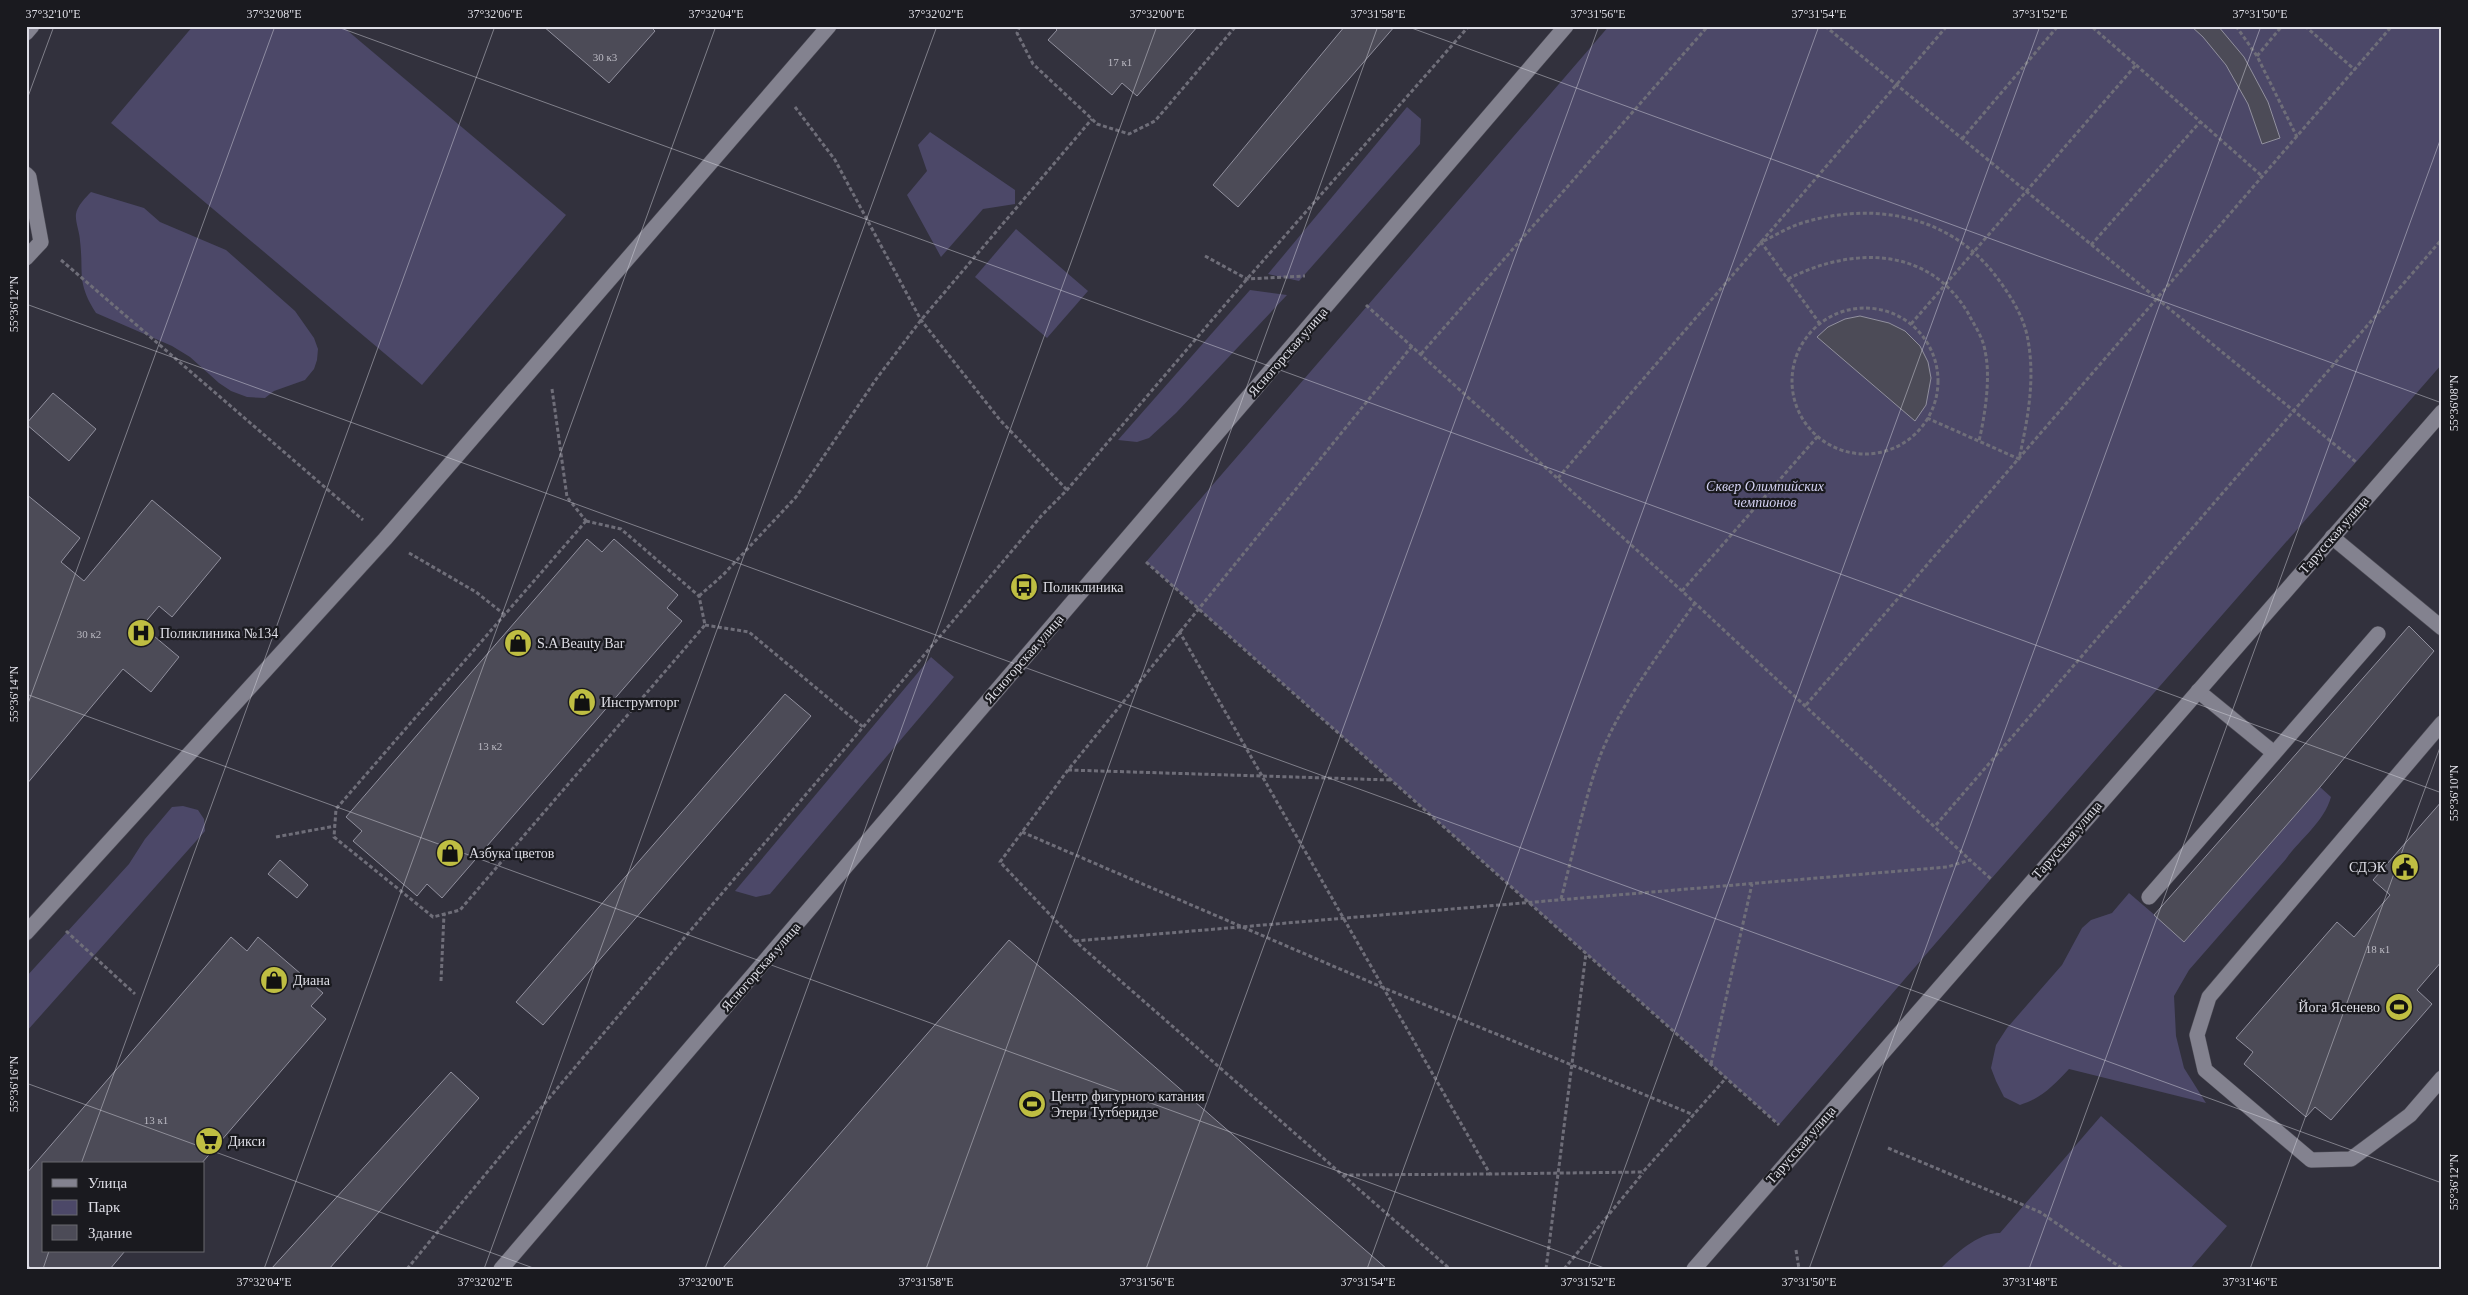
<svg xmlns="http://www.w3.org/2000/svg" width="2468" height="1295" font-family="'Times New Roman',serif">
<rect width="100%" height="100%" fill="#32313d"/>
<!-- green -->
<g fill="#4c4868">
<polygon points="193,26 342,26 566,215 422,385 111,123"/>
<polygon points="1609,26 2442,26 2442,364 1991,879 1779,1125 1146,562"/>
<polygon points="1407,107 1421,119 1420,144 1299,281 1268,274"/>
<polygon points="930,132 1015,190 1015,204 983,209 941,257 907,195 927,171 918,145"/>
<path d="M 91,192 L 144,208 L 160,222 L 226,250 L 295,311 L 314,338 L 318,349 L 317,360 L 314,369 L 305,380 L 274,391 L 265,398 L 247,397 L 231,391 L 219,383 L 190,357 L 172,346 L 96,313 C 76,282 84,273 80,241 C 80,233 75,222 76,214 C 77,206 86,197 91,192 Z"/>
<polygon points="1016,229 1088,291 1047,338 975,277"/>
<polygon points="1250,290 1287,295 1176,413 1149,438 1137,442 1118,440"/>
<polygon points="931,657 954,677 770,894 756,897 735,891"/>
<path d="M 2320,787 L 2331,797 C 2324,822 2301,838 2286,859 L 2189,970 L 2174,996 L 2176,1036 L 2184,1068 L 2206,1103 L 2069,1069 C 2054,1085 2042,1098 2020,1105 L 2004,1097 L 1996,1081 L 1991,1068 L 1996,1045 L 2007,1028 L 2062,965 L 2082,928 L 2091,920 L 2112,913 L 2129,893 L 2185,941 Z"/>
<polygon points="183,806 198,810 204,819 205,831 26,1032 26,977 129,864 145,839 172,807"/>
<path d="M 2101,1116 L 2227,1226 L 2190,1269 L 1940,1269 C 1955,1254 1979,1232 2000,1233 Z"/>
</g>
<!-- building -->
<g fill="#4c4b57" stroke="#91909e">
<polygon points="543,26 650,26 655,31 609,83"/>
<polygon points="1053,26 1198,26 1137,96 1122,83 1112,95 1048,40 1057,30"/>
<polygon points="1345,26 1395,26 1238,207 1213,185"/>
<polygon points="2191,26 2218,26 2244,57 2268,102 2280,138 2262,144 2248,104 2226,65 2203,37"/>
<polygon points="1860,316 1889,323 1905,331 1920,346 1928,362 1931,378 1926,405 1915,421 1817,337 1828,327 1845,319"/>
<polygon points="53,393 96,429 69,461 26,424"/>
<polygon points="26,494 80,538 61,562 84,581 152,500 221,558 172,617 159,606 142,626 179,657 151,692 123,669 26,785 26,646 29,643 26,641"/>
<polygon points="587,539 602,552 614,539 678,595 667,608 682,621 442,898 427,884 417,896 353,841 362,831 346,817"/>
<polygon points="2409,626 2434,651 2320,787 2184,942 2154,915"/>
<polygon points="785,694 811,716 543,1025 516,1002"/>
<polygon points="2442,801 2442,961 2417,990 2432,1004 2331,1120 2315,1107 2306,1117 2244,1064 2253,1052 2236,1038 2337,922 2354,937 2390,895 2373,880"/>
<polygon points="280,860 308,885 297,898 268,874"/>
<polygon points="231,937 247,951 258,937 323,993 311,1006 326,1019 201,1164 44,1164 44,1251 125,1251 110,1269 32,1269 26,1264 26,1174"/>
<polygon points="1009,940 1387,1269 722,1269"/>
<polygon points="451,1072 479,1098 329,1269 271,1269"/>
</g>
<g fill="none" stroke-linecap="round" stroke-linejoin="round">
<!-- lane casing -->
<g stroke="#4d4c56" stroke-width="16">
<g id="lane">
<polyline points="26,33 32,26"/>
<polyline points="26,174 29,177 41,242 26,258"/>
<polyline points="2332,537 2442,628"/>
<polyline points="2198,691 2274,753"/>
<polyline points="2442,723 2209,997 2197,1035 2205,1070 2311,1160 2351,1159 2410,1115 2442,1078"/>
<polyline points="2149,897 2378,634"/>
<polyline points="26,933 385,539 829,26"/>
</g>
</g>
<!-- secondary casing -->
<g stroke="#4d4c56" stroke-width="16">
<g id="secondary">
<polyline points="501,1269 1566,26"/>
<polyline points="1694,1269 2442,412"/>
</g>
</g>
<!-- path -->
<g stroke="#6f6e79" stroke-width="3" stroke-dasharray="4 2.5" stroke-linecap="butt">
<polyline points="1020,26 1017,33 1033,64 1092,119 1097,124 1129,134 1155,121 1236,26"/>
<polyline points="1825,26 2356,462"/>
<polyline points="2236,26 2257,56 2297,137"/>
<polyline points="2305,26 2355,70"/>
<polyline points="2257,56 2282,26"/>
<polyline points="2136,65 2263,177"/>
<polyline points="795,107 835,160 921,320 1000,420 1067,490"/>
<polyline points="1962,139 2058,26"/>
<polyline points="2091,245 2200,122"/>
<polyline points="1205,256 1247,279 1305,276"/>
<polyline points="61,260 363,520"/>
<path d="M 1788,279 C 1850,247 1928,245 1968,313 C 1974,325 1983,337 1985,351 C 1991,377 1985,415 1979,441"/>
<polyline points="1366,305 1682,591 1970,860"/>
<circle cx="1865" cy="381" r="73"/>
<path d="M 1820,324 L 1761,242 C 1775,236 1788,227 1802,223 C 1873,201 1949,215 1995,275 C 2008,292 2022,313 2027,335 C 2036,377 2028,418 2019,459 L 1927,418"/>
<polyline points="1911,324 2136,65 2091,26"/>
<polyline points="1412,346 1068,770 1000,862 1075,941 1450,1269"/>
<polyline points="1421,354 1708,26"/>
<polyline points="552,389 567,497 586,521"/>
<polyline points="1558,478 1947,26"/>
<polygon points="586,521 621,529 699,596 705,625 460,910 433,917 334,837 336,809"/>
<polyline points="409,553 476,592 505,615"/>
<polyline points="1146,562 1779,1125"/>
<polyline points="1682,591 1818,436"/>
<polyline points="699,596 723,575 796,497 877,378 921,320 1092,119"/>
<polyline points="705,625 749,632 863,727"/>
<polyline points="1179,631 1490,1174 1643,1172 1726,1078"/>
<polyline points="1806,705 2392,26"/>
<polyline points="1068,770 1391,780"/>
<polyline points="1936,825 2442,239"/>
<polyline points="1022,832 1384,988 1694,1115"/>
<polyline points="276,837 335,826"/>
<path d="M 1561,899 C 1573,853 1583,805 1599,759 C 1618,707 1663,648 1695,603"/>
<polyline points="66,931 135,994"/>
<polyline points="1075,941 1947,867 1970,860 1991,879"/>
<polyline points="441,981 444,914"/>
<polyline points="1711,1064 1752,884"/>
<polyline points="1888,1148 2040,1212 2123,1269"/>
<polyline points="1343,1175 1490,1174"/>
<polyline points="1796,1250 1799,1269"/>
<path d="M 407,1269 C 616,1015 831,767 1042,515 L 1067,490 L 1247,279 L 1469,26"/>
<polyline points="1546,1269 1586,953"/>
<polyline points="1564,1269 1643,1173"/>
</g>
<!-- lane -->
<use href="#lane" stroke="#83828f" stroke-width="15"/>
<!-- secondary -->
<use href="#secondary" stroke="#83828f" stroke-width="15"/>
</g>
<!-- ticks -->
<path fill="none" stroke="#dedee6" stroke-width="1" stroke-opacity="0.45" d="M 335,26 L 2442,793M 1406,26 L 2442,403M 26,102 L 54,26M 26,304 L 2442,1183M 26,694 L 1607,1269M 26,709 L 275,26M 26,1083 L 536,1269M 81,1164 L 495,26M 43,1269 L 49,1251M 264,1269 L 716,26M 484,1269 L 937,26M 705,1269 L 1157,26M 926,1269 L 1378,26M 1146,1269 L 1599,26M 1367,1269 L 1819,26M 1588,1269 L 2040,26M 1809,1269 L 2261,26M 2029,1269 L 2442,135M 2250,1269 L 2442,742"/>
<!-- icons -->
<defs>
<g id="bus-disc" transform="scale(1.4375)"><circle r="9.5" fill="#bfbe42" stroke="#1a1a1f"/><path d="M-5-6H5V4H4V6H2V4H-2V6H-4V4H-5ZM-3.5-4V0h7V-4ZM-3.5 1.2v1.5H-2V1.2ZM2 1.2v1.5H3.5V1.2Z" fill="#111"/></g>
<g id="hospital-disc" transform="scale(1.4375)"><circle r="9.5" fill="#bfbe42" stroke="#1a1a1f"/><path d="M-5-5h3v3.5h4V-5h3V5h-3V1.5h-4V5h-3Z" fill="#111"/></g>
<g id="shop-disc" transform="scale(1.4375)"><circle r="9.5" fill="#bfbe42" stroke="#1a1a1f"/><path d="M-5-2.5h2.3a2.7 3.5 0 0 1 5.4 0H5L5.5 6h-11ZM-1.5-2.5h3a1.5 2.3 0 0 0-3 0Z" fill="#111"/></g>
<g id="civic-disc" transform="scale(1.4375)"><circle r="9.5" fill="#bfbe42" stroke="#1a1a1f"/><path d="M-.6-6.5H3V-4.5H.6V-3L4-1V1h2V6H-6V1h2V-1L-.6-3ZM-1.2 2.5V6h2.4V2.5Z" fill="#111"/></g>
<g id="stadium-disc" transform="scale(1.4375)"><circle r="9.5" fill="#bfbe42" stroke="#1a1a1f"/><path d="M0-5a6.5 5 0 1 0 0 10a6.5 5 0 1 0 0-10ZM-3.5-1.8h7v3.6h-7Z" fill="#111"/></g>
<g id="supermarket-disc" transform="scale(1.4375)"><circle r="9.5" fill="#bfbe42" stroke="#1a1a1f"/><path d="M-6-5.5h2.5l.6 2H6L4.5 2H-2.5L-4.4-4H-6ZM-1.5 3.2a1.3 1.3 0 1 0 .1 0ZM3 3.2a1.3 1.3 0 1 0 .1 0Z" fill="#111"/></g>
</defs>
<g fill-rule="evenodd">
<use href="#bus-disc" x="1024" y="587"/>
<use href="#hospital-disc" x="141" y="633"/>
<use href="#shop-disc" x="518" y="643"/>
<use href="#shop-disc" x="582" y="702"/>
<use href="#shop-disc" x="450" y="853"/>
<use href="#civic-disc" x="2405" y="867"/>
<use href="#shop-disc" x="274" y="980"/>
<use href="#stadium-disc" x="2399" y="1007"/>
<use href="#stadium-disc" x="1032" y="1104"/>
<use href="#supermarket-disc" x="209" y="1141"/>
</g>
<g text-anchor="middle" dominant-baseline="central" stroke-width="4.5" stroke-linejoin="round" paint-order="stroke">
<!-- number labels -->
<g font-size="11" fill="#bab9c2">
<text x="605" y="57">30 к3</text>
<text x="1120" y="62">17 к1</text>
<text x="89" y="634">30 к2</text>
<text x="490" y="746">13 к2</text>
<text x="2378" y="949">18 к1</text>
<text x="156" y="1120">13 к1</text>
</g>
<!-- street labels -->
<g font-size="14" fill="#dedee6" stroke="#1a1a1f">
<text transform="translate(1288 352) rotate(-49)">Ясногорская улица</text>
<text transform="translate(2334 535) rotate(-49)">Тарусская улица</text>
<text transform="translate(1024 659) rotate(-49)">Ясногорская улица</text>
<text transform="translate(2067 840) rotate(-49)">Тарусская улица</text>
<text transform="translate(761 967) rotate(-49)">Ясногорская улица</text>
<text transform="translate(1801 1145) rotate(-49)">Тарусская улица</text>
</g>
<!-- park labels -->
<g font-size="14" font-style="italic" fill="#d5d3f3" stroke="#1a1a1f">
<text x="1765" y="486">Сквер Олимпийских<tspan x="1765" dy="16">чемпионов</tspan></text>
</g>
<!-- poi labels -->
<g font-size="14" fill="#dedee6" stroke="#1a1a1f" text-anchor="start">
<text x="1043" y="587">Поликлиника</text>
<text x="160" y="633">Поликлиника №134</text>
<text x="537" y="643">S.A Beauty Bar</text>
<text x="601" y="702">Инструмторг</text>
<text x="469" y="853">Азбука цветов</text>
<text x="2386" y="867" text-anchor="end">СДЭК</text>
<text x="293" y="980">Диана</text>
<text x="2380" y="1007" text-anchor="end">Йога Ясенево</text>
<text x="1051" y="1096">Центр фигурного катания<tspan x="1051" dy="16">Этери Тутберидзе</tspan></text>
<text x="228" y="1141">Дикси</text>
</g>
</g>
<!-- border -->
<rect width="2468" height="1295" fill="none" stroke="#1a1a1f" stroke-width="55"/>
<!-- legend -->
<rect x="42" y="1162" width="162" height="90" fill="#1a1a1f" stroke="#68686f"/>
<rect x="52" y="1179" width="25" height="8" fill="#83828f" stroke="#68686f"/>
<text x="88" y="1188" font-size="15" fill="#dedee6">Улица</text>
<rect x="52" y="1200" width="25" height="15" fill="#4c4868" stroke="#68686f"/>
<text x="88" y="1212" font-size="15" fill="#dedee6">Парк</text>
<rect x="52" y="1225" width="25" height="15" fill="#4c4b57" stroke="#68686f"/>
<text x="88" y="1238" font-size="15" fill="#dedee6">Здание</text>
<rect x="28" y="28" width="2412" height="1240" fill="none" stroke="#dedee6" stroke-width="2"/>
<g font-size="12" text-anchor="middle" fill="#dedee6">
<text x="53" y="18">37°32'10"E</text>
<text x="274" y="18">37°32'08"E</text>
<text x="495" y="18">37°32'06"E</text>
<text x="716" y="18">37°32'04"E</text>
<text x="936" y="18">37°32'02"E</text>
<text x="1157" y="18">37°32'00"E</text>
<text x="1378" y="18">37°31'58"E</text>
<text x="1598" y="18">37°31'56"E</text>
<text x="1819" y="18">37°31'54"E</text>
<text x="2040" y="18">37°31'52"E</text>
<text x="2260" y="18">37°31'50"E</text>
<text transform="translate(14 304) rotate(-90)" y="4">55°36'12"N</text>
<text transform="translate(2454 403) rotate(-90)" y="4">55°36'08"N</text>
<text transform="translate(14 694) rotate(-90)" y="4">55°36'14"N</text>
<text transform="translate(2454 793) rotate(-90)" y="4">55°36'10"N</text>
<text transform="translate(14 1084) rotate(-90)" y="4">55°36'16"N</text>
<text transform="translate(2454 1182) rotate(-90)" y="4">55°36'12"N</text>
<text x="264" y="1286">37°32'04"E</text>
<text x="485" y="1286">37°32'02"E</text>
<text x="706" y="1286">37°32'00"E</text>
<text x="926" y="1286">37°31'58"E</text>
<text x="1147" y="1286">37°31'56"E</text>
<text x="1368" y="1286">37°31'54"E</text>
<text x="1588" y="1286">37°31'52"E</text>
<text x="1809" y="1286">37°31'50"E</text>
<text x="2030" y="1286">37°31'48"E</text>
<text x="2250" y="1286">37°31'46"E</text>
</g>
</svg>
